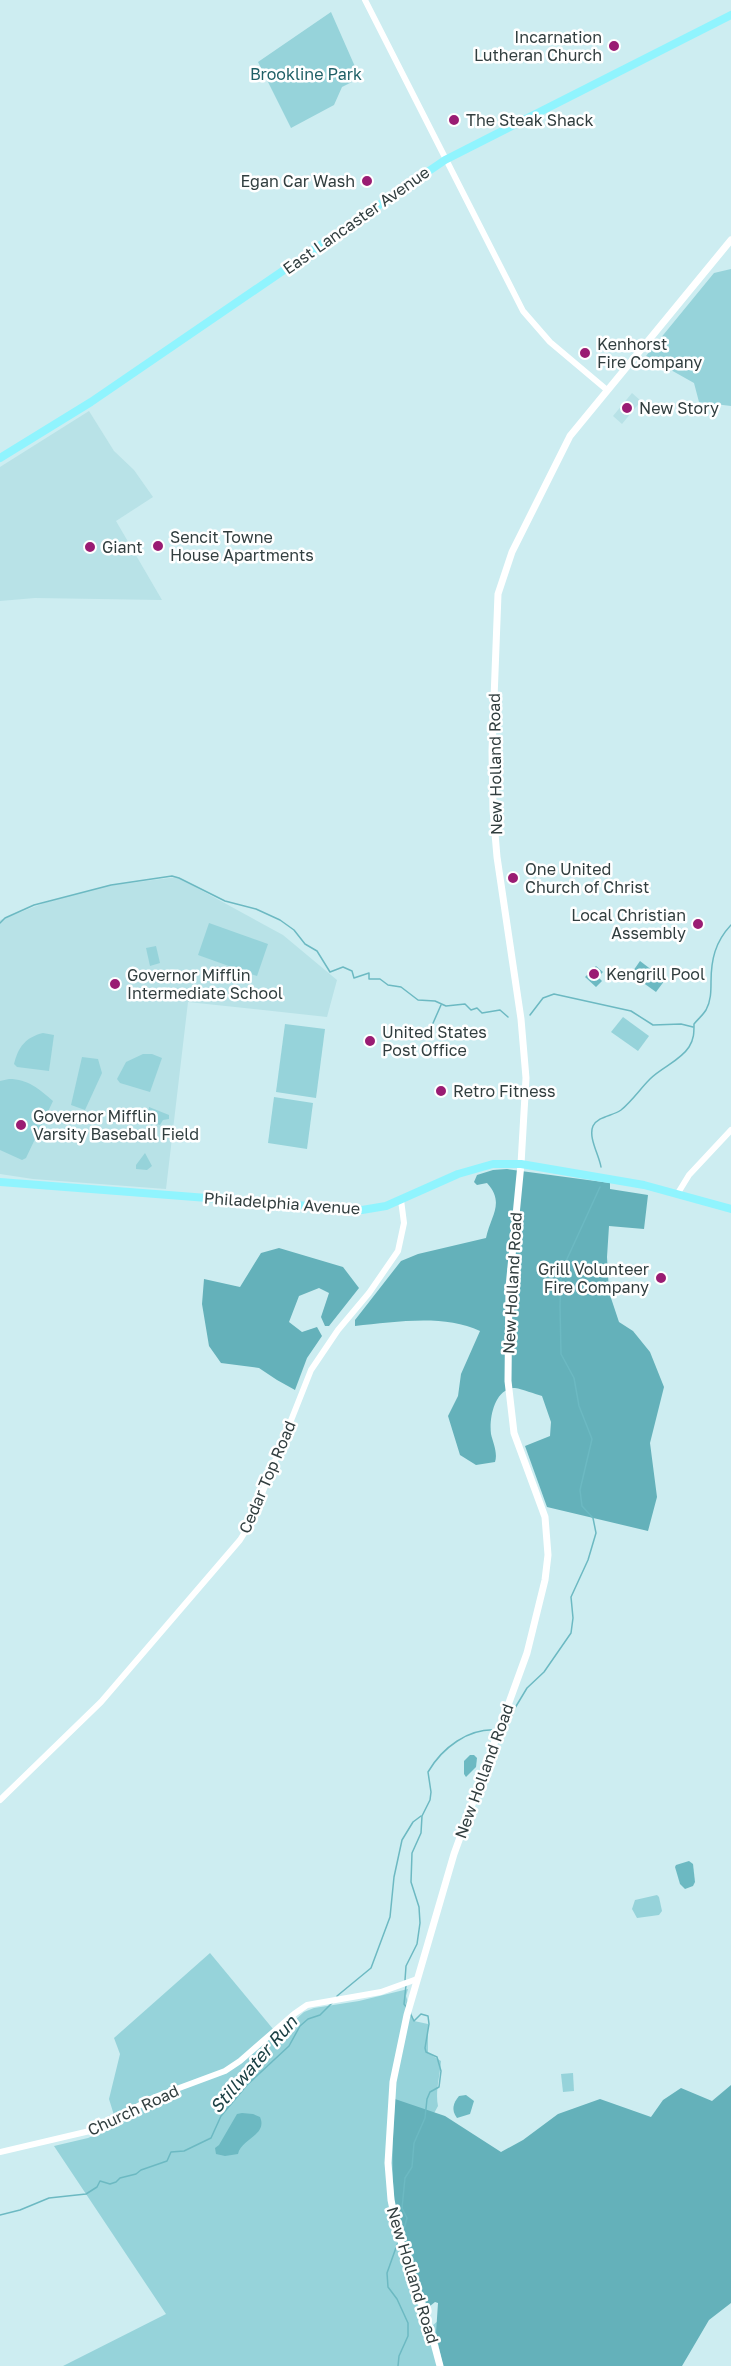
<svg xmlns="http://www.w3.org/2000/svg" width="731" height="2366" font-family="'Golos Text',sans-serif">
<rect width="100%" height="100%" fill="#cdedf1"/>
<!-- built -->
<g fill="#b8e2e7">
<polygon points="632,393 641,401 622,424 613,416"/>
<polygon points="89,411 114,451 134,470 153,497 116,521 162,600 35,598 0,601 0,467"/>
<polygon points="177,877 283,935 337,980 327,1017 188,1002 166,1189 33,1179 0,1174 0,920 44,903 106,886"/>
</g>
<!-- green -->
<g fill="#96d3da">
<polygon points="331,12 360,78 342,87 334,105 291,128 258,62"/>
<polygon points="731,269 731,406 699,402 694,383 646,356 714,273"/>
<polygon points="209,923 268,944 257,976 198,955"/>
<polygon points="156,946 160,963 150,966 146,948"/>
<polygon points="623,1017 649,1036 638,1051 611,1032"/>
<polygon points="285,1024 325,1029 316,1098 276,1092"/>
<path d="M 43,1033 L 54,1035 L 49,1071 L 17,1067 L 14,1064 C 18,1047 26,1037 43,1033 Z"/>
<polygon points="143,1054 152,1054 162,1058 150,1092 120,1083 117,1079 126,1062"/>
<polygon points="82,1057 98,1059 102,1073 85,1110 71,1105"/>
<path d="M 9,1079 C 28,1079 39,1089 53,1101 L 26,1158 L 22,1160 L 0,1150 L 0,1081 Z"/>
<polygon points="274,1097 313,1103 307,1149 268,1143"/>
<polygon points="149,1107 169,1115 169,1119 163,1120 160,1125 147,1121"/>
<polygon points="145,1153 152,1166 147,1170 136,1169 136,1165"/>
<polygon points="657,1895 659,1897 662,1911 659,1915 637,1918 632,1909 635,1900"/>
<path d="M 210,1953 L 278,2035 L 304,2012 L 314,2008 L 359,2001 L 408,1989 L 406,1996 L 414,2021 L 428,2024 L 428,2053 L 441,2061 C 440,2076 435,2092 438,2106 L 432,2117 L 404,2220 L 396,2240 L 426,2331 L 538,2237 L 465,2366 L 63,2366 L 166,2314 L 54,2146 L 88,2138 L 117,2125 L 109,2099 L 120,2054 L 114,2038 Z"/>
<polygon points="573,2073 574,2091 563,2092 561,2074"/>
</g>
<!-- forest -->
<g fill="#64b1ba">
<path d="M 507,1169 L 610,1183 L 610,1189 L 648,1195 L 644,1229 L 609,1226 L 607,1257 L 609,1292 L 619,1322 L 633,1331 L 650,1352 L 664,1387 L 650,1443 L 657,1497 L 648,1531 L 547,1507 L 525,1446 L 550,1436 L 551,1422 L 542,1396 C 534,1394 523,1389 515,1388 C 494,1388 489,1419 491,1434 C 493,1443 498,1453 495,1462 L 476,1465 L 460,1455 L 448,1416 L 458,1396 L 461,1374 L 480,1331 C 444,1314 395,1322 355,1326 L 355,1320 L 401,1261 L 418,1254 L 486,1238 C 491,1215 505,1203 487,1183 L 477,1185 L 474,1182 L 477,1175 L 493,1170 Z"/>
<polygon points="279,1248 343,1267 359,1288 329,1326 325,1326 321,1317 329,1293 319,1288 299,1296 289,1322 302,1332 317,1327 322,1336 307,1358 295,1390 277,1380 259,1368 221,1363 209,1346 202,1304 204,1279 240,1287 261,1253"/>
<path d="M 731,2085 L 731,2303 L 709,2320 L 682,2366 L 443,2366 L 436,2333 L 438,2303 L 435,2302 L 430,2306 L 426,2303 C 412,2269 398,2232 394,2196 C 391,2164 393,2131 395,2099 L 445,2116 L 501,2152 L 523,2140 L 558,2114 L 600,2099 L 651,2117 L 663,2100 L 681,2088 L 712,2101 Z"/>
</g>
<!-- water -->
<g fill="#6cb9c2">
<polygon points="640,961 665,980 656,992 631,974"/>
<polygon points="596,966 603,972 598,977 602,981 596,987 585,977"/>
<polygon points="470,1755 474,1755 477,1758 476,1767 466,1777 464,1774 464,1761"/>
<polygon points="689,1861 693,1864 695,1882 693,1886 685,1889 680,1884 675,1867 676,1865"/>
<path d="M 466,2095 L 474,2101 L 470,2114 L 457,2118 C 451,2110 453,2103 459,2096 Z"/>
<path d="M 242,2113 L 253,2114 L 260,2117 C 268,2135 241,2139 238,2154 L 225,2156 L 216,2154 L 215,2148 L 219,2145 L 237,2114 Z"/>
</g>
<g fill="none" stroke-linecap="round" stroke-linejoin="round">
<!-- stream -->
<g stroke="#6cb9c2" stroke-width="1.5">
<polyline points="0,923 5,918 34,905 111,885 172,876 179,878 225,901 256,909 280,920 294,930 305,944 317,951 330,972 343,967 352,971 354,978 369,973 369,979 380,979 388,985 401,987 418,1000 435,1001 446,1006 465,1004 471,1010 477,1008 482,1013 500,1010 508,1017"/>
<polyline points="530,1015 543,998 554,994 631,1011 653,1025 681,1024 693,1027"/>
<polyline points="430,1030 441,1005"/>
<path d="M 601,1167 C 599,1155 588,1137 593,1126 C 598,1116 613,1116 621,1110 C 632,1101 640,1089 650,1079 C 662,1067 680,1061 689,1047 C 694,1039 694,1033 694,1024 C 698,1019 703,1015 706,1010 C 711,1001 711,991 711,982 C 711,960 715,942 731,925"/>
<polyline points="502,1731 507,1727 515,1708 527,1688 544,1672 571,1633 573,1618 571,1597 588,1560 596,1533 593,1518 582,1506 580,1490 592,1439 579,1406 574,1378 561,1354 560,1306 561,1278 567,1259 600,1187"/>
<path d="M 405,1980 L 406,1966 L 417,1944 L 420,1923 L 419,1907 L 411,1882 L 412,1853 L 421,1833 L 422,1816 L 430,1800 L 431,1792 L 428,1772 C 442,1748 468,1728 497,1730"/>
<polyline points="406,1985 404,2004 407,2008"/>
<polyline points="337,1996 371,1968 390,1917 394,1877 402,1840 413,1822 421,1816"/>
<polyline points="0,2215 20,2210 49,2198 86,2194 97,2187 100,2181 110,2184 116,2182 120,2178 136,2174 141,2170 167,2161 171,2152 184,2151 211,2138 221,2116 247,2085 289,2046 300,2026 308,2019 320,2015 332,2003"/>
<polyline points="402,2235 407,2218 402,2208 405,2178 412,2167 414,2143 425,2118 427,2099 430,2092 439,2087 441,2071 437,2057 426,2052 425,2048 429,2024 428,2016 421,2014 414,2021 411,2015"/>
<polyline points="398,2366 399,2356 408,2336 408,2323 397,2299 388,2287 387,2273 398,2242"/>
</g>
<!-- tertiary -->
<g stroke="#fff" stroke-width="6">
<polyline points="365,0 523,311 550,342 607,390"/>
<polyline points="678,1193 689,1175 731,1130"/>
<polyline points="0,1800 101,1702 240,1540 250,1524 311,1370 338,1330 369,1293 398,1251 404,1223 401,1200"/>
<polyline points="0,2152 94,2130 155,2097 225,2071 240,2061 294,2014 307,2005 381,1992 417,1979"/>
</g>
<!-- secondary -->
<polyline stroke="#fff" stroke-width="7" points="440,2366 431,2332 398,2233 391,2200 388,2163 393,2082 407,2015 454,1854 527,1653 545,1580 548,1555 545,1517 514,1433 508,1381 509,1287 521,1164 526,1078 521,1019 497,857 493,810 492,751 498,594 512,552 570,436 731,240"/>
<!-- primary -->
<g stroke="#90f4fe" stroke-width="8">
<polyline points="0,458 91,402 445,160 731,15"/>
<polyline points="0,1182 362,1210 386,1206 458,1174 493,1164 521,1164 644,1185 731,1209"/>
</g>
</g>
<!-- markers -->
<g fill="#9a1c73" stroke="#fff" stroke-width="2">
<circle cx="614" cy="46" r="6"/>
<circle cx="454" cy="120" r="6"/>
<circle cx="367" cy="181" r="6"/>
<circle cx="585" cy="353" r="6"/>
<circle cx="627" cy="408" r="6"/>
<circle cx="158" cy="546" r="6"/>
<circle cx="90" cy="547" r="6"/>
<circle cx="513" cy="878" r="6"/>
<circle cx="698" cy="924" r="6"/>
<circle cx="594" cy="974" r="6"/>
<circle cx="115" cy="984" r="6"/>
<circle cx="370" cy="1041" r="6"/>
<circle cx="441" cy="1091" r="6"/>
<circle cx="21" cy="1125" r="6"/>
<circle cx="661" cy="1278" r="6"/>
</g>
<g text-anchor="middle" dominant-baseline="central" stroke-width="5" stroke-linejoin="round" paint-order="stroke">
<!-- poi labels -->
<g font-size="16" fill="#313e3f" stroke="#fff" text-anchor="start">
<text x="602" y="37" text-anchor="end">Incarnation<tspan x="602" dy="18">Lutheran Church</tspan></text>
<text x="466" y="120">The Steak Shack</text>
<text x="355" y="181" text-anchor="end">Egan Car Wash</text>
<text x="597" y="344">Kenhorst<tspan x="597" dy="18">Fire Company</tspan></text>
<text x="639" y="408">New Story</text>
<text x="170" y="537">Sencit Towne<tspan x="170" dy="18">House Apartments</tspan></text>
<text x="102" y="547">Giant</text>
<text x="525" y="869">One United<tspan x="525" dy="18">Church of Christ</tspan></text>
<text x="686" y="915" text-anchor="end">Local Christian<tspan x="686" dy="18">Assembly</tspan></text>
<text x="606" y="974">Kengrill Pool</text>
<text x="127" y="975">Governor Mifflin<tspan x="127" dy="18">Intermediate School</tspan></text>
<text x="382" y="1032">United States<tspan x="382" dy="18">Post Office</tspan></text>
<text x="453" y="1091">Retro Fitness</text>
<text x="33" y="1116">Governor Mifflin<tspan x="33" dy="18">Varsity Baseball Field</tspan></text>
<text x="649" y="1269" text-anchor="end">Grill Volunteer<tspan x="649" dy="18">Fire Company</tspan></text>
</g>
<!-- park labels -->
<g font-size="16" fill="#1f5f66" stroke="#fff">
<text x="306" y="74">Brookline Park</text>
</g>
<!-- street labels -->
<g font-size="16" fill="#313e3f" stroke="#fff">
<text transform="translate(356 220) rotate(-35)">East Lancaster Avenue</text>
<text transform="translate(495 764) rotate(-91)">New Holland Road</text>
<text transform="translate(282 1203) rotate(4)">Philadelphia Avenue</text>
<text transform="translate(512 1283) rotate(-87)">New Holland Road</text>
<text transform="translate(267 1477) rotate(-67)">Cedar Top Road</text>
<text transform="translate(484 1771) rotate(-70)">New Holland Road</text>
<text transform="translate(133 2110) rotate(-25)">Church Road</text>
<text transform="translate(413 2275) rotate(73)">New Holland Road</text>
</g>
<!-- water labels -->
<g font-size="18" font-style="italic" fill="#1b4044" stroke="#fff">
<text transform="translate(253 2064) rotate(-49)">Stillwater Run</text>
</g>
</g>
</svg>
